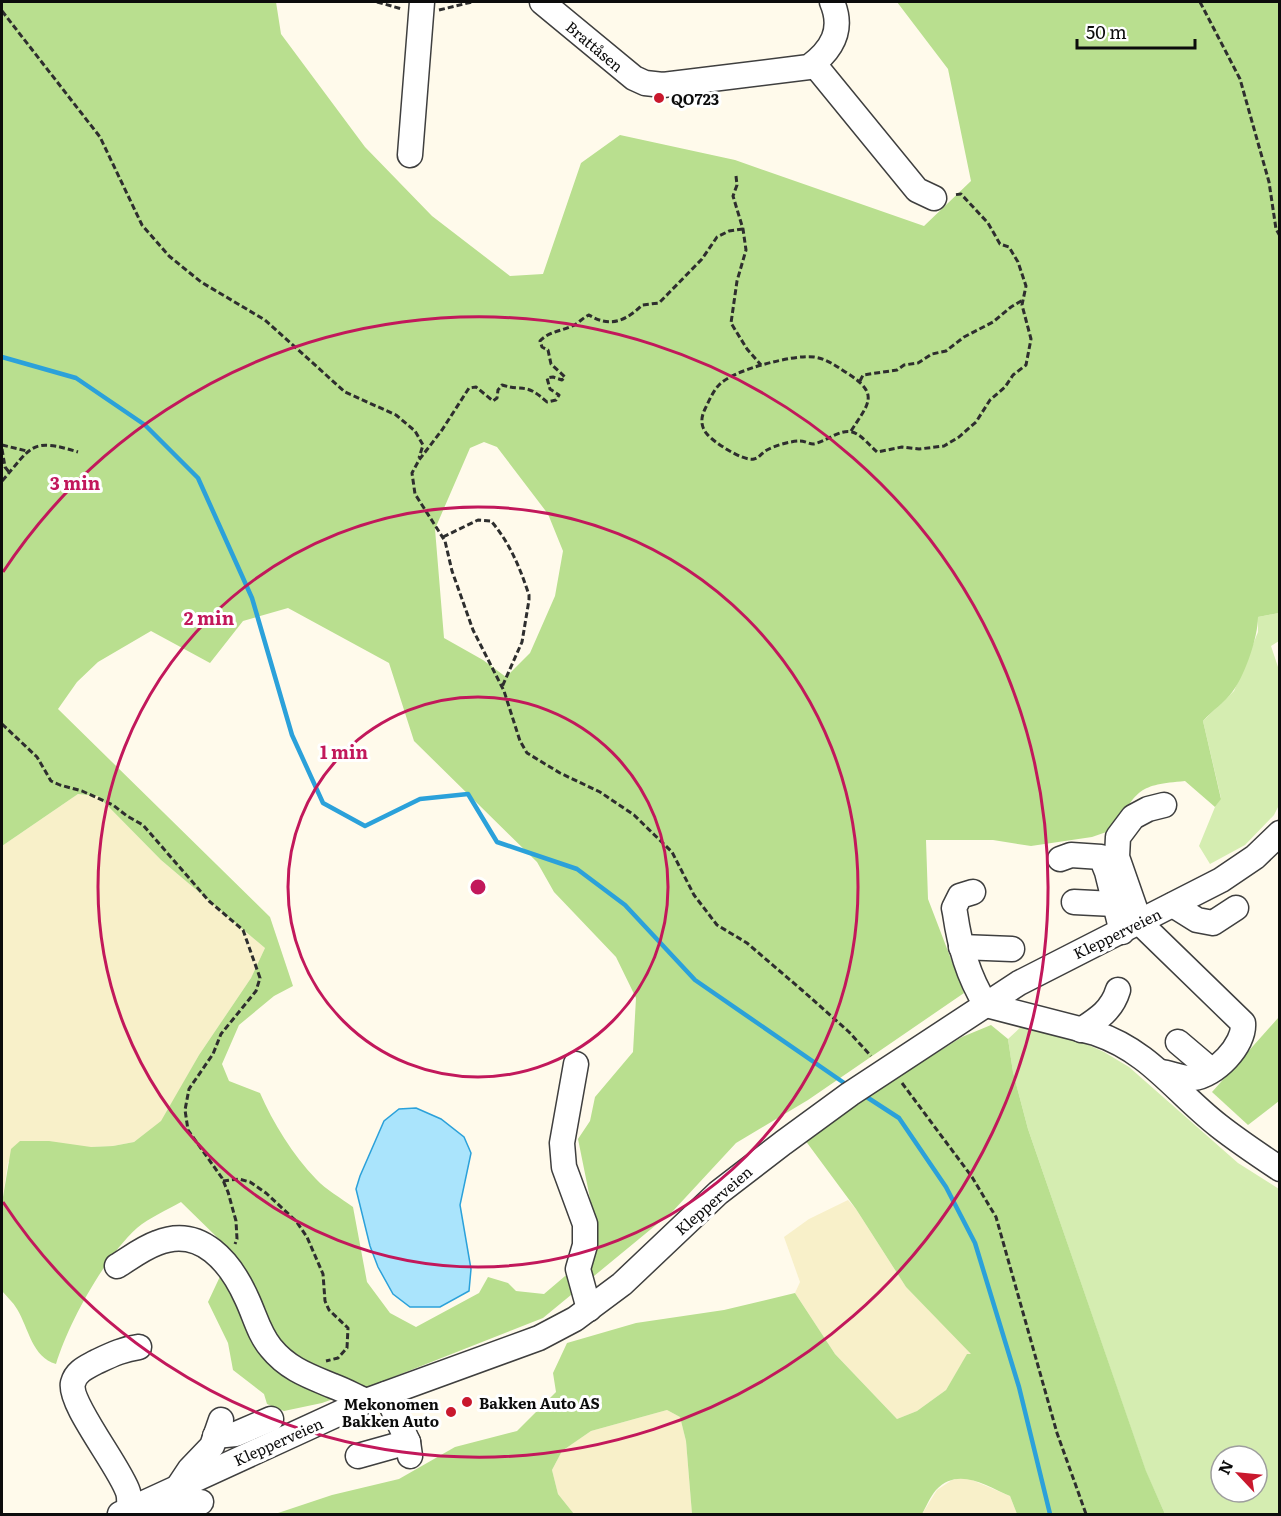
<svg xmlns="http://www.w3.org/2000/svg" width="1281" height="1516" font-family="Literata,serif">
<rect width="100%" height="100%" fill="#fffaeb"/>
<!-- farmland -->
<g fill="#f8f0c9">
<polygon points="78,794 98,796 161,860 265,948 251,978 199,1055 162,1121 134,1142 113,1146 91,1147 8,1162 2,1203 2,846"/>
<polygon points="848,1200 856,1209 906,1287 972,1354 967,1355 946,1390 917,1411 897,1419 835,1354 795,1293 800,1282 784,1237 809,1219"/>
<polygon points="667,1410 680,1417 686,1441 692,1514 574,1514 558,1494 552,1470 562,1451 591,1431"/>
<polygon points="965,1477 1010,1496 1017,1514 922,1514 937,1490 952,1480"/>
</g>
<!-- green -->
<g fill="#d5edb1" fill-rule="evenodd">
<polygon points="1279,613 1279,641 1271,646 1279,670 1279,805 1274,815 1245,845 1210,864 1199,846 1215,807 1221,798 1203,721 1234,691 1258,632 1258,617"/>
<path d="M 1024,1024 L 1075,1039 L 1104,1052 L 1129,1067 L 1238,1163 L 1279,1189 L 1279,1514 L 1165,1514 L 1146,1472 L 1028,1129 L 1013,1072 L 1008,1039 ZM 1221,1456 L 1257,1456 L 1257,1492 L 1221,1492 Z"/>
</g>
<!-- forest -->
<g fill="#b9df8f" fill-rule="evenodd">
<path d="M 2,2 L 276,2 L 281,34 L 365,147 L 432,216 L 510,276 L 543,274 L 581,163 L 620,135 L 735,160 L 924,226 L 971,181 L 948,69 L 897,2 L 1279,2 L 1279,613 L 1258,617 C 1258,637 1245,675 1233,691 C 1225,702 1212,711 1203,721 L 1221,799 L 1215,807 L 1185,781 C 1139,785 1137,789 1115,829 L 1092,837 L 1031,846 L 993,840 L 926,840 L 928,899 L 964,993 L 808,1100 L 736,1143 L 673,1211 L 543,1318 L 378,1383 L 322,1403 L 284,1411 L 267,1404 L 264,1394 L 233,1370 L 228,1343 L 208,1302 L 224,1268 L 226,1246 L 181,1202 C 167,1210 149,1218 137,1228 C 104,1258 69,1322 56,1364 C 32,1357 29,1329 17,1309 C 13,1302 7,1297 2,1291 L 2,1203 L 11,1149 L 20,1141 L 49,1141 L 91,1147 L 113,1146 L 134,1142 L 161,1121 L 199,1055 L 251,978 L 265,948 L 161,860 L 98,796 L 78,794 L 2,846 ZM 484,442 L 497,447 L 548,514 L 563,551 L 555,596 L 530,653 L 506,677 L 483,660 L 444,638 L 435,529 L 470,448 ZM 288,608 L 389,663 L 414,741 L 537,862 L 554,892 L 616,957 L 636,998 L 633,1052 L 595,1097 L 590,1121 L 578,1139 L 597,1233 L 571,1271 L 544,1294 L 516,1291 L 508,1283 L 488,1277 L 479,1293 L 416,1327 L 390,1313 L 367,1282 L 353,1207 C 341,1198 326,1190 316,1179 C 293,1155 273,1123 260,1093 L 229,1081 L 222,1064 L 239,1025 L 274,996 L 293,986 L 270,917 L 58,709 L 77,682 L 98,662 L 151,631 L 210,663 L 243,621 Z"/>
<polygon points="1279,1017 1279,1101 1248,1125 1212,1092"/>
<path d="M 991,1025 L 1008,1039 L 1013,1072 L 1028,1129 L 1146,1471 L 1165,1514 L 1017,1514 L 1010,1496 C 987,1486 958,1466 936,1490 C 930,1497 926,1507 922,1514 L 692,1514 L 686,1441 L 680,1417 L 667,1410 L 591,1431 L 562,1451 L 552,1470 L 558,1494 L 574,1514 L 275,1514 L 332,1495 L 399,1479 L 455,1447 L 517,1431 L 556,1392 L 553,1373 L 567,1343 L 636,1323 L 724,1310 L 795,1293 L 835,1354 L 897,1419 L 917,1411 L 946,1390 L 967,1354 L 971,1354 L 906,1287 L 856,1209 L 805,1140 L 851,1106 L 962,1037 Z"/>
</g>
<!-- water -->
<polygon fill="#aae4fc" stroke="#2ba1da" stroke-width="1.5" points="416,1108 441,1119 464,1137 471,1153 460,1205 471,1269 469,1291 440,1307 410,1307 393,1294 378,1267 370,1246 356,1189 360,1176 384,1121 399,1109"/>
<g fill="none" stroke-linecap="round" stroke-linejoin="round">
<!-- stream -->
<g stroke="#2ba1da" stroke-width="4.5">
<polyline points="2,357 76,378 145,425 198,478 252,598 292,735 323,803 365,826 420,799 468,794 497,842 577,869 625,905 695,980 850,1087"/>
<polyline points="862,1094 899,1118 946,1187 975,1243 1019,1387 1050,1514"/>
</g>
<!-- minor casing -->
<g stroke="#3f3f3f" stroke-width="27">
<g id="minor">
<path d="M 542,2 L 634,78 L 645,83 L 663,85 L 809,67 C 832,50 844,30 832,2"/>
<polyline points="814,64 917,190 934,198"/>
<polyline points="410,155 422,2"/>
<polyline points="1060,859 1071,855 1101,857 1107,872 1122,932"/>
<path d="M 973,892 L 960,896 L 954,908 L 955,913 C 960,947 968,976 986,1005 L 1095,1033 C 1151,1052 1175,1092 1219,1126 C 1238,1141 1259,1155 1280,1169"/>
<polyline points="1074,902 1114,904"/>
<polyline points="1173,905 1197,920 1213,923 1236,908"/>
<polyline points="961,947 1012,949"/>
<path d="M 1081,1030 C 1098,1019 1112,1010 1118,990"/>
<polyline points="1178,1042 1211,1070"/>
<polyline points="576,1064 562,1143 564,1167 585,1224 585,1245 578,1269 589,1309"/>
<path d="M 1161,1072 C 1170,1073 1184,1079 1193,1078 C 1215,1076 1245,1045 1243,1023 L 1140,923 L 1117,857 L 1118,837 L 1133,817 L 1148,809 L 1164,805"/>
<path d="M 117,1266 C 130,1258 143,1248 157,1243 C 201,1225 231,1263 247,1299 C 255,1316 259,1334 271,1348 C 288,1369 309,1376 333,1386 C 344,1390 355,1396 366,1401"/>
<polyline points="386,1394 408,1442 410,1456"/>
<polyline points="215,1436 236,1434 271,1419"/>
<polyline points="358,1456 408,1442"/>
<polyline points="180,1484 190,1469 212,1446 221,1420"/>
<path d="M 129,1510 C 129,1504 130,1498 128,1492 C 120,1467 68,1403 73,1383 C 76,1371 87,1367 96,1362 C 111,1355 123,1349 139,1347"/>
<polyline points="120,1514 366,1401 539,1338 575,1319 622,1284 718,1193 783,1143 850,1094 1019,983 1221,880 1255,857 1280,833"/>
<polyline points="156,1514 180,1504 201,1502"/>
</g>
</g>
<!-- path -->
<g stroke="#2e2e2e" stroke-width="3" stroke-dasharray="6 3" stroke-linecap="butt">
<polyline points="377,2 402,9"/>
<polyline points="1200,2 1240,79 1269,182 1276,229 1280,236"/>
<polyline points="439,10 472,2"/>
<polyline points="2,11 100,137 142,225 169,256 201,282 265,320 345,392 396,415 415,431 423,445 419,458"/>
<polyline points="736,176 737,185 733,196 743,229 746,250 737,281 731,323 747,349 761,365"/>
<path d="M 743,229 L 729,231 L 717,237 L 702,259 L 659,303 L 642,305 C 626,321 610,328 589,315 C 582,318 578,324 572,326 C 561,331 548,332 540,341 L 542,347 L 548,350 L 551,364 L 565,377 L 562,380 L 553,377 L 547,378 L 550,389 L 559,395 L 556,400 L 547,402 C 525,382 525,392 502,385 L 498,390 L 497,398 L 493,401 L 476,387 L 469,388 L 442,430 L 419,460 L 412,473 L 415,494 L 445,541 L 452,571 L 473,630 L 504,691 L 520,741 L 527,753 L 560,773 L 600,792 L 634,815 L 672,852 L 694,895 L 717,925 L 747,943 L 803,991 L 849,1032 L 871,1056"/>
<polyline points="860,381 863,375 897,370 904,365 918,363 932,354 946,351 964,337 993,322 1011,307 1023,300"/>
<path d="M 851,431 C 869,403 880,394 847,373 C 836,366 827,359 814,357 C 795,354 732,370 719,385 C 713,391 709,401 705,409 C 701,417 700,426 707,434 C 713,442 744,462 754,459 C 759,458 761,454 765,451 C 773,446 790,441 800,441 C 805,441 809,444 813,444 C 826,442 839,429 852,432 C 861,434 870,446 877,452 L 902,447 L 919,449 L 944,446 L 959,437 L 976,422 L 990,400 L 1005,387 L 1013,375 L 1026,365 L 1031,339 L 1022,305 L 1026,286 L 1018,262 L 1009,247 L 1000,244 L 988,223 L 961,194 L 953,195"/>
<polyline points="2,445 27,451"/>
<polyline points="2,449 5,467 9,472"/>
<path d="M 2,481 C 32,447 30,437 78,452"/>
<path d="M 443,537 L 478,520 L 491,521 C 510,543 520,568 529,595 L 529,600 L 522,642 L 502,687"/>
<polyline points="2,724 37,757 51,781 60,785 82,791 113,805 127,816 143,825 209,901 243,930 260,978 256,991 221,1034 213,1054 189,1089 185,1110 188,1130 222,1178 228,1192 236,1221 237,1239 235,1244"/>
<polyline points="902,1083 972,1177 996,1217 1057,1433 1086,1514"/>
<polyline points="223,1181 239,1179 250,1182 266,1193 296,1221 307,1237 323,1274 325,1301 329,1310 348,1328 347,1348 338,1358 326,1361"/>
</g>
<!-- minor -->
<use href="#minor" stroke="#fff" stroke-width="24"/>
</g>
<!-- distance rings -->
<g fill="none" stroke="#c2185b" stroke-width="3">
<circle cx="478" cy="887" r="190"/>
<circle cx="478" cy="887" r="380"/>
<path d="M3 572A570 570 0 1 1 3 1202"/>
</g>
<!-- markers -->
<g fill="#c9182d" stroke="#fff" stroke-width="2">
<circle cx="659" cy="98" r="6"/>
<circle cx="467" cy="1402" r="6"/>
<circle cx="451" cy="1412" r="6"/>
</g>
<g text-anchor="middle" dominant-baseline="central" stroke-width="6" stroke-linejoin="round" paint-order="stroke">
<!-- street labels -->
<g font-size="15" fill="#0c0c0c" stroke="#fff">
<text transform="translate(595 46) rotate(40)">Brattåsen</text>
<text transform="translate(1117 933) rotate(-26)">Klepperveien</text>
<text transform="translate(713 1200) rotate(-41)">Klepperveien</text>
<text transform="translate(278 1441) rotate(-24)">Klepperveien</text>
</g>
<!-- poi labels -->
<g font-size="15" font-weight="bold" fill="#0c0c0c" stroke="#fff" text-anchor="start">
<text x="671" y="98">QO723</text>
<text x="479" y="1402">Bakken Auto AS</text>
<text x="439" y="1403" text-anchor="end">Mekonomen<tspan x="439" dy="17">Bakken Auto</tspan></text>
</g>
</g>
<circle cx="478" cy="887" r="9" fill="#c2185b" stroke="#fff" stroke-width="3"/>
<g font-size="18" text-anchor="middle" font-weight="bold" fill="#c2185b" stroke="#fff" stroke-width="6" stroke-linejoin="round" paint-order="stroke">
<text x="75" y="490">3 min</text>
<text x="209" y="625">2 min</text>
<text x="344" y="759">1 min</text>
</g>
<!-- border -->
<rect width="1281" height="1516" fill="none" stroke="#0c0c0c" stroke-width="6"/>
<!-- north arrow -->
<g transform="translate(1239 1474) rotate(296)"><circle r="28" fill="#ffffff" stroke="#9e9e9e" stroke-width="1.5"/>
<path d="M0-4.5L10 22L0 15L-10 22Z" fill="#c9182d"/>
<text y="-9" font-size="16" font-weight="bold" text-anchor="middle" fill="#0c0c0c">N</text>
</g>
<!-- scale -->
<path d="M1077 39v9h118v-9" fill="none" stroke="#0c0c0c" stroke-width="3"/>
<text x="1086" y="39" font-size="18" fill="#0c0c0c" stroke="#ffffff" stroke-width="4.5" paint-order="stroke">50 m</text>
</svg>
